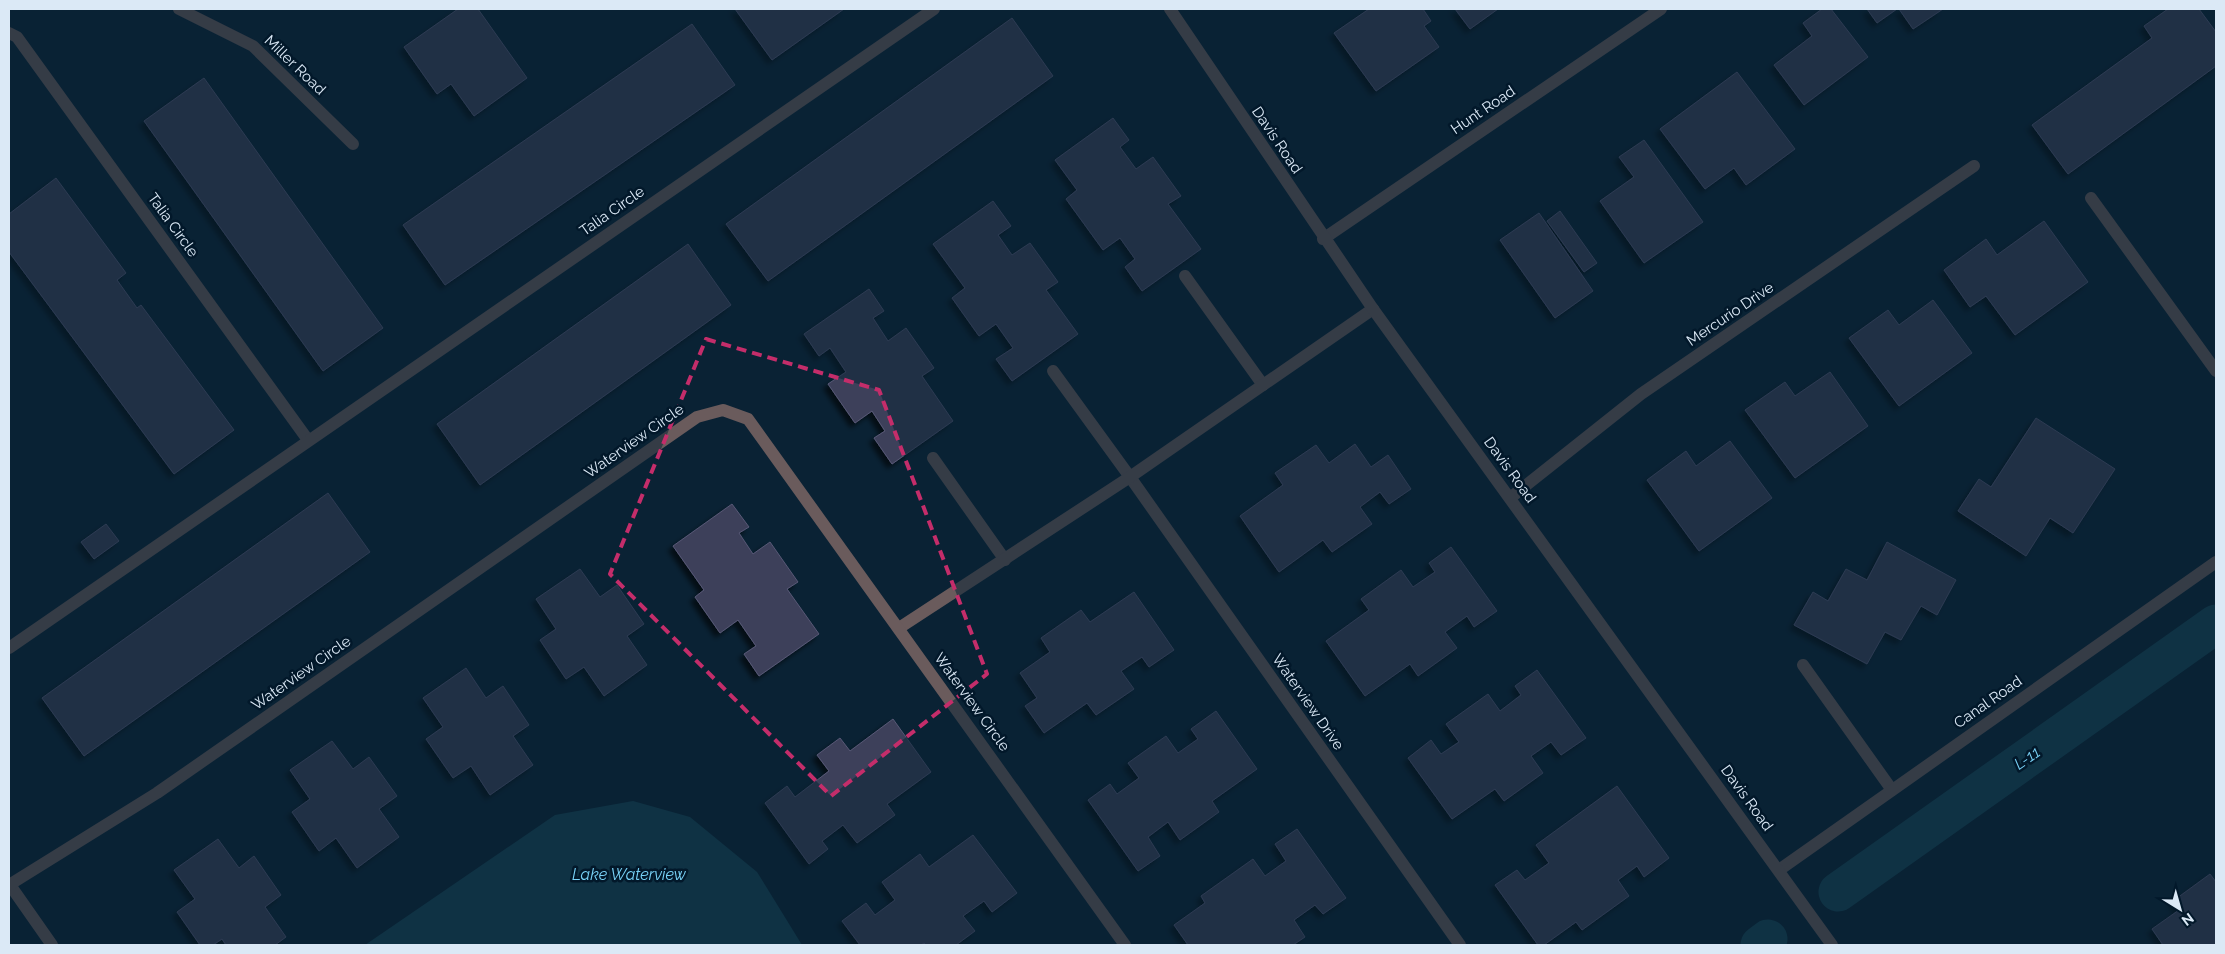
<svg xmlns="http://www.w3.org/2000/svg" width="2225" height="954" font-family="Raleway,sans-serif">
<defs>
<filter id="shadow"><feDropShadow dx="-4.5" dy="4.5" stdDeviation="2.5" flood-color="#0009"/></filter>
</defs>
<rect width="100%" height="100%" fill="#0a2234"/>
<!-- water -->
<polygon fill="#174657" points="633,801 690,817 757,872 802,945 365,945 555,815"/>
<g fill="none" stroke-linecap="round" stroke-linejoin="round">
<!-- canal -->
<g stroke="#174657" stroke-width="39">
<polyline points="1838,892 2216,624"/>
<polyline points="1760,945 1768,939"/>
</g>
</g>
<!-- building -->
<g fill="#3e3f5a" stroke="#585976" filter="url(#shadow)">
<polygon points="458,9 478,9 527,78 474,116 451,84 437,94 404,47"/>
<polygon points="735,9 844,9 772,60"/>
<polygon points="1369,9 1423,9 1431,21 1424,26 1439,47 1376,91 1334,33"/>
<polygon points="1455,9 1498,9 1470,29"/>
<polygon points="1822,9 1831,9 1868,57 1804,105 1774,65 1812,36 1803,23"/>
<polygon points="1867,9 1897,9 1877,23"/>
<polygon points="1899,9 1943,9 1913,29"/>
<polygon points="2168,9 2199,9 2216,32 2216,66 2068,174 2032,125 2152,38 2144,26"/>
<polygon points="1012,18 1053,76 768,281 726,224"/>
<polygon points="692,24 735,85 445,285 403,225"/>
<polygon points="1737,72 1795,149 1746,185 1734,168 1705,189 1660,129"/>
<polygon points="204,78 383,328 323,371 144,121"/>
<polygon points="1113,118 1129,140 1120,147 1136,169 1153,157 1181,196 1168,204 1201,249 1142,291 1125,267 1135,259 1120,238 1103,250 1066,199 1077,190 1055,160"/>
<polygon points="1644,140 1703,222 1644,263 1600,201 1634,177 1619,157"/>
<polygon points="56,178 126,273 117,280 137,308 141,305 234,430 174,474 9,252 9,214"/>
<polygon points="993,201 1011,226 998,235 1012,255 1030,243 1058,282 1046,290 1078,334 1012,381 996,359 1013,348 996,324 979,336 952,298 965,288 933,244"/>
<polygon points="1560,211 1597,263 1584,272 1547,221"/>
<polygon points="1539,213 1593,291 1555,318 1500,240"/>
<polygon points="2044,221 2088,282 2015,335 1986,296 1970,307 1944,270 1986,239 1997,255"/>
<polygon points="688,244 731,305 480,485 437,424"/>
<polygon points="869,289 884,311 873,318 888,341 906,328 934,368 922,376 953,421 892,464 874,438 885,431 872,411 855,423 828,384 846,372 830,348 819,356 804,334"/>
<polygon points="1933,300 1972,353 1899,406 1849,338 1888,310 1899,325"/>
<polygon points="1830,372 1868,426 1795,478 1745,410 1785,382 1795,396"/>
<polygon points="2036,418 2115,469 2073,533 2050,518 2026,556 1958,511 1979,479 1991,487"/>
<polygon points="1730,441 1772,498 1699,551 1647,480 1686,451 1696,466"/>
<polygon points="1355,444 1371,467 1388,455 1411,489 1389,504 1380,492 1360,507 1372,524 1332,552 1323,540 1279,572 1240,516 1283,485 1275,473 1316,445 1329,463"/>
<polygon points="328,493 370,552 84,756 42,698"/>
<polygon points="732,504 749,527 739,533 753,554 770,542 798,582 787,589 819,634 759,676 744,654 756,646 738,620 720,633 695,597 704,590 673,546"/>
<polygon points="106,524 119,541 94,559 81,542"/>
<polygon points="1887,542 1956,580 1937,615 1921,606 1901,640 1885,632 1867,664 1794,625 1813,592 1828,601 1846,569 1867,580"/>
<polygon points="1451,547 1497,611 1474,627 1467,616 1445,632 1457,648 1418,676 1410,664 1365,696 1326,641 1369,610 1361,599 1401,570 1413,587 1435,572 1429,563"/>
<polygon points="580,569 600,597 617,585 644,624 627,636 647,665 604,696 584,667 566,679 540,640 556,629 536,599"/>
<polygon points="1134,592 1174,650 1149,667 1142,657 1121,671 1134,689 1096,715 1087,703 1044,733 1025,706 1037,698 1020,673 1050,652 1041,638 1081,610 1090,622"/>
<polygon points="466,668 486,698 503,686 529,725 513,736 533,765 490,795 471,766 453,778 426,739 443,727 423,698"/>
<polygon points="1537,670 1586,738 1561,755 1551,742 1531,756 1543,773 1504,801 1495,789 1452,819 1408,758 1431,740 1441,754 1459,742 1446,724 1488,694 1500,711 1521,695 1515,686"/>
<polygon points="1216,711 1257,769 1212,801 1219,812 1180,840 1168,822 1148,837 1160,856 1138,871 1088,800 1110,784 1117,794 1139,778 1128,763 1166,736 1178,753 1198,739 1191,729"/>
<polygon points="893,719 931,772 887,804 895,815 857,843 843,825 822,841 828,849 809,864 765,803 787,786 795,797 829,771 817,755 840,738 850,751"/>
<polygon points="332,741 353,769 369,757 397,796 379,809 399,837 357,868 336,838 319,851 292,812 310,799 290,770"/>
<polygon points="1617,786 1669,858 1644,877 1637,866 1618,880 1629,896 1582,930 1576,922 1544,945 1538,945 1495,885 1517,870 1525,880 1549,863 1536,845"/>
<polygon points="1297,829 1346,898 1323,914 1315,905 1294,920 1305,937 1293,945 1188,945 1174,925 1205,903 1201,896 1253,859 1265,876 1286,861 1275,844"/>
<polygon points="973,835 1017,893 992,912 984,901 963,916 975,931 956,945 926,945 924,943 921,945 860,945 842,921 866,903 875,915 895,900 882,882 920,854 929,867"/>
<polygon points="218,839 239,868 254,856 281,895 265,907 286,937 275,945 226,945 222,939 213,945 200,945 177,912 195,899 174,870"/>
<polygon points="2210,874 2216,882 2216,945 2163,945 2152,929 2179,910 2173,901"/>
</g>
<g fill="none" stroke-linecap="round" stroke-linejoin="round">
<!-- service -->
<g stroke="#6a5b5c" stroke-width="12">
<polyline points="2091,198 2216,371"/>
<polyline points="1185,276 1263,385"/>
<polyline points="1053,371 1130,477"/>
<polyline points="933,458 1005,560"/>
<polyline points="1803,665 1892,790"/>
<polyline points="10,885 52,945"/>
</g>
<!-- minor -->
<g stroke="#6a5b5c" stroke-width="12">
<polyline points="179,9 253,46 353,144"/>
<polyline points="9,33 17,37 308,440"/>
<polyline points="1323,239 1661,9"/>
<polyline points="1130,477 1460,945"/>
<polyline points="1510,498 1641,394 1974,166"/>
<polyline points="899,628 1130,477 1373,309"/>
<polyline points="9,648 934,9"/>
<polyline points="1779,870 2216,562"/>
<polyline points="9,885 157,793 697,417 723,410 748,419 1125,945"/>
</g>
<!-- tertiary -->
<polyline stroke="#6a5b5c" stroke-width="12" points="1170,9 1373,309 1832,945"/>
</g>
<!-- marked area -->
<path d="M0 0H2225V954H0ZM 706,339 L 879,390 L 987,674 L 831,796 L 610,574 Z" fill="#0a2234" fill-opacity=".55" fill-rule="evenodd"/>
<path fill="none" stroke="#c42d6a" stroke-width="4" stroke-dasharray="10 6" stroke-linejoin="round" d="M 706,339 L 879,390 L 987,674 L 831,796 L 610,574 Z"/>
<g text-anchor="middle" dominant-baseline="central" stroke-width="5" stroke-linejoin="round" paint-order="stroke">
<!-- street labels -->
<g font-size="15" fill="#dbe9f6" stroke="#02182a">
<text transform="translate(295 65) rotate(44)">Miller Road</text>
<text transform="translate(1483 110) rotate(-34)">Hunt Road</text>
<text transform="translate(1277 140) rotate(56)">Davis Road</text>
<text transform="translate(612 211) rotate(-35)">Talia Circle</text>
<text transform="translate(173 225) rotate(54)">Talia Circle</text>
<text transform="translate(1730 314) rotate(-34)">Mercurio Drive</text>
<text transform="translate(634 441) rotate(-35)">Waterview Circle</text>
<text transform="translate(1510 470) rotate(54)">Davis Road</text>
<text transform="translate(301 673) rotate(-35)">Waterview Circle</text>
<text transform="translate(972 702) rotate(54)">Waterview Circle</text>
<text transform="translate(1308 702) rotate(55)">Waterview Drive</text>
<text transform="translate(1988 702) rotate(-35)">Canal Road</text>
<text transform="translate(1747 798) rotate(54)">Davis Road</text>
</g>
<!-- water labels -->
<g font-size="16" font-style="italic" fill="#78d2f7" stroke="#02182a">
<text transform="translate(2027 758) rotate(-35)">L-11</text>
<text x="629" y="874">Lake Waterview</text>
</g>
</g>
<!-- border -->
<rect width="2225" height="954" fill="none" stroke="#dbe9f6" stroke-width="20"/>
<!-- north arrow -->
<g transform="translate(2180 909) rotate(143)" stroke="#02182a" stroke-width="4" paint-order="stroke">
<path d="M0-4L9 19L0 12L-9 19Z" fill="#dbe9f6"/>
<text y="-8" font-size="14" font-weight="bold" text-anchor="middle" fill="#dbe9f6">N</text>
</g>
</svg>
